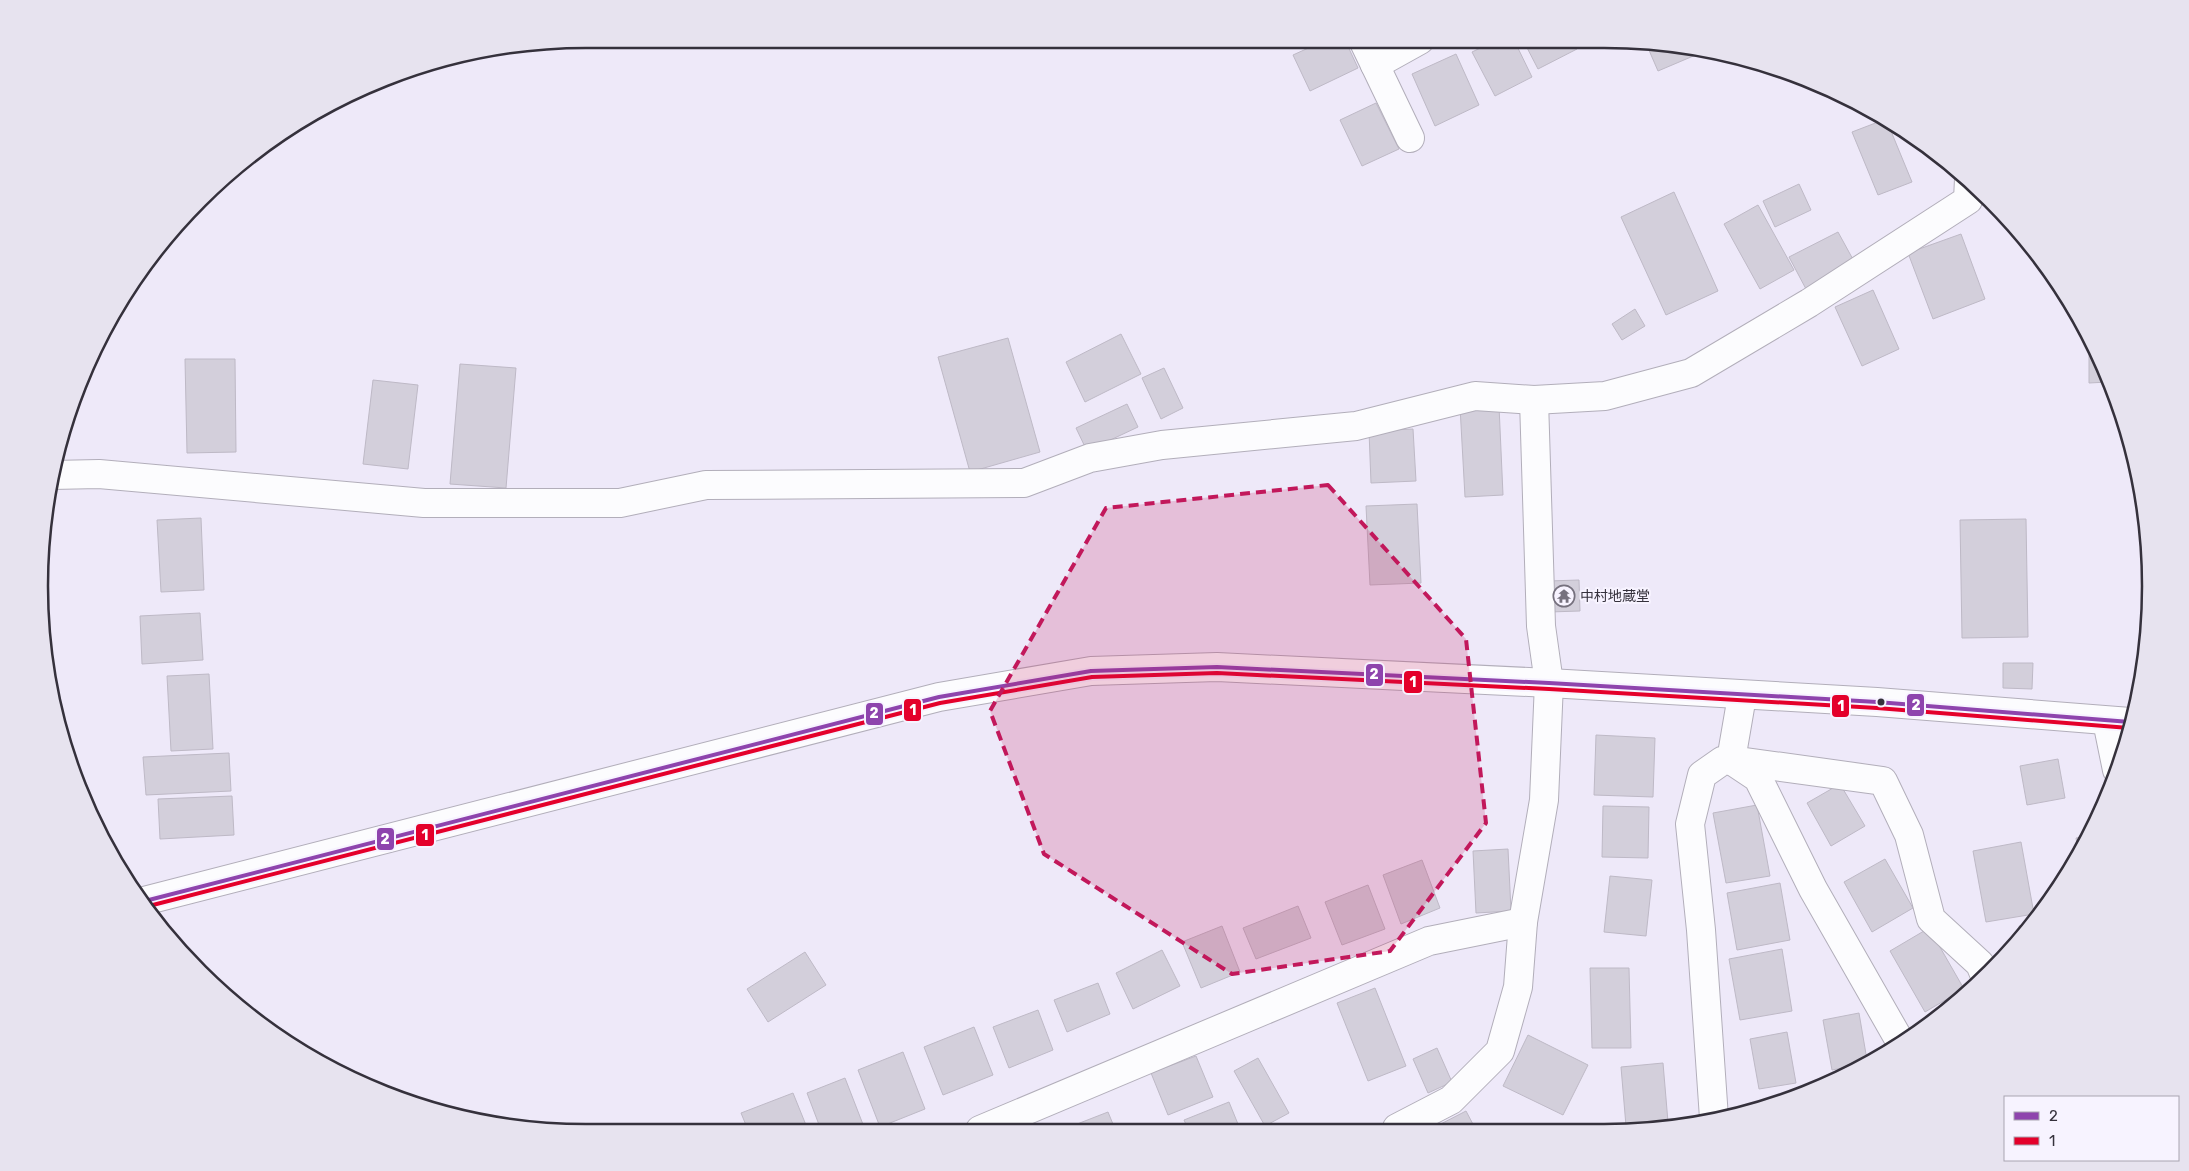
<svg xmlns="http://www.w3.org/2000/svg" width="2189" height="1171" font-family="Rubik,'Noto Sans JP',sans-serif">
<rect width="100%" height="100%" fill="#eee9f9"/>
<!-- building -->
<g fill="#d3cfdb" stroke="#beb9c6">
<polygon points="1326,40 1345,40 1358,68 1310,91 1293,55"/>
<polygon points="1497,40 1514,40 1532,77 1495,96 1472,52"/>
<polygon points="1523,40 1572,40 1577,49 1538,69"/>
<polygon points="1645,41 1696,49 1698,54 1658,71"/>
<polygon points="1456,54 1479,105 1435,126 1412,74"/>
<polygon points="1376,103 1399,149 1362,166 1340,120"/>
<polygon points="1886,119 1912,182 1878,195 1852,132"/>
<polygon points="1799,184 1811,210 1775,227 1763,201"/>
<polygon points="1674,192 1718,291 1666,315 1621,217"/>
<polygon points="1758,205 1794,270 1760,289 1724,224"/>
<polygon points="1838,232 1855,263 1806,289 1789,257"/>
<polygon points="1961,234 1985,299 1933,319 1908,253"/>
<polygon points="1873,290 1899,349 1862,366 1835,307"/>
<polygon points="1635,309 1645,326 1622,340 1612,324"/>
<polygon points="1121,334 1141,374 1085,402 1066,362"/>
<polygon points="1008,338 1040,452 970,472 938,357"/>
<polygon points="2089,351 2097,351 2108,382 2089,383"/>
<polygon points="185,359 235,359 236,452 187,453"/>
<polygon points="460,364 516,368 506,488 450,484"/>
<polygon points="1164,368 1183,408 1161,419 1142,378"/>
<polygon points="373,380 418,385 408,469 363,464"/>
<polygon points="1127,404 1138,427 1087,451 1076,428"/>
<polygon points="1499,406 1503,495 1465,497 1460,407"/>
<polygon points="1413,429 1416,481 1371,483 1369,431"/>
<polygon points="1417,504 1421,583 1370,585 1366,506"/>
<polygon points="201,518 204,590 161,592 157,520"/>
<polygon points="2026,519 2028,637 1962,638 1960,520"/>
<polygon points="43,532 44,565 40,565 40,549"/>
<polygon points="1579,580 1580,611 1549,612 1548,581"/>
<polygon points="200,613 203,660 142,664 140,616"/>
<polygon points="2003,663 2033,663 2032,689 2003,688"/>
<polygon points="209,674 213,749 171,751 167,676"/>
<polygon points="1596,735 1655,738 1653,797 1594,795"/>
<polygon points="229,753 231,791 146,795 143,757"/>
<polygon points="2058,759 2065,798 2027,805 2020,766"/>
<polygon points="1840,784 1865,826 1831,846 1807,803"/>
<polygon points="232,796 234,835 160,839 158,799"/>
<polygon points="1757,805 1770,876 1726,883 1713,813"/>
<polygon points="1603,806 1649,807 1648,858 1602,857"/>
<polygon points="2087,836 2079,855 2076,838"/>
<polygon points="2021,842 2034,914 1986,922 1973,851"/>
<polygon points="1508,849 1511,911 1476,913 1473,851"/>
<polygon points="1885,859 1913,908 1872,932 1844,882"/>
<polygon points="1422,860 1440,908 1401,924 1383,875"/>
<polygon points="1610,876 1652,880 1646,936 1604,932"/>
<polygon points="1780,883 1790,940 1737,950 1727,893"/>
<polygon points="1368,885 1385,929 1342,945 1325,902"/>
<polygon points="1298,906 1311,938 1256,959 1243,928"/>
<polygon points="2027,924 2020,933 2019,926"/>
<polygon points="1222,926 1240,972 1201,988 1182,942"/>
<polygon points="1929,928 1964,989 1925,1012 1890,951"/>
<polygon points="1782,949 1792,1011 1740,1020 1729,959"/>
<polygon points="1162,950 1180,986 1133,1009 1116,973"/>
<polygon points="805,952 826,985 768,1022 747,989"/>
<polygon points="1590,968 1629,968 1631,1048 1592,1048"/>
<polygon points="1098,983 1110,1014 1067,1032 1054,1000"/>
<polygon points="1375,988 1406,1066 1368,1081 1337,1003"/>
<polygon points="1038,1010 1053,1050 1009,1068 993,1027"/>
<polygon points="1859,1013 1867,1060 1857,1065 1832,1070 1823,1020"/>
<polygon points="974,1027 993,1075 943,1095 924,1047"/>
<polygon points="1787,1032 1796,1083 1759,1089 1750,1039"/>
<polygon points="1528,1035 1588,1065 1563,1115 1503,1086"/>
<polygon points="1437,1048 1452,1082 1428,1093 1413,1059"/>
<polygon points="903,1052 925,1109 880,1127 858,1070"/>
<polygon points="1196,1056 1213,1097 1168,1115 1151,1073"/>
<polygon points="1258,1058 1289,1113 1265,1126 1234,1071"/>
<polygon points="1663,1063 1668,1122 1626,1126 1621,1067"/>
<polygon points="845,1078 864,1127 855,1130 821,1130 807,1093"/>
<polygon points="793,1093 808,1130 748,1130 741,1113"/>
<polygon points="1788,1099 1780,1103 1766,1106 1765,1103"/>
<polygon points="1229,1102 1240,1129 1188,1129 1184,1120"/>
<polygon points="1466,1111 1475,1128 1433,1128"/>
<polygon points="1108,1112 1115,1129 1073,1129 1072,1126"/>
<polygon points="729,1125 731,1131 716,1131"/>
</g>
<g fill="none" stroke-linecap="round" stroke-linejoin="round">
<!-- minor casing -->
<g stroke="#b2aeba" stroke-width="30">
<g id="minor">
<polyline points="1363,40 1410,138"/>
<polyline points="1375,65 1420,40"/>
<polyline points="52,475 99,474 424,503 620,503 706,485 1024,483 1090,458 1162,445 1356,426 1475,396 1534,400 1605,396 1691,373 1809,303 1968,200 1969,179"/>
<polyline points="1742,696 1731,760 1758,778 1813,889 1901,1043"/>
<polyline points="2107,721 2117,770"/>
<polyline points="1714,1118 1701,930 1690,824 1702,775 1722,761 1731,760 1883,781 1909,835 1931,919 1980,964 1985,976"/>
<polyline points="1397,1128 1451,1100 1500,1051 1518,987 1523,922 1544,800 1549,683 1541,626 1534,400"/>
<polyline points="980,1130 1429,941 1523,922"/>
</g>
</g>
<!-- primary casing -->
<g stroke="#b2aeba" stroke-width="30">
<polyline id="primary" points="140,902 939,697 1091,671 1217,667 1549,683 1877,702 2130,722"/>
</g>
<!-- minor -->
<use href="#minor" stroke="#fcfcfe" stroke-width="28"/>
<!-- primary -->
<use href="#primary" stroke="#fcfcfe" stroke-width="28"/>
<!-- bus-1 casing -->
<g stroke="#f7f3ff" stroke-width="8">
<polyline id="bus-1" points="141,902 939,697 1091,671 1217,667 1549,683 1877,702 2130,722"/>
</g>
<!-- bus-2 casing -->
<g stroke="#f7f3ff" stroke-width="8">
<polyline id="bus-2" points="145,907 940,703 1092,677 1217,673 1549,689 1877,708 2129,728"/>
</g>
<!-- bus-1 -->
<use href="#bus-1" stroke="#8e44ad" stroke-width="4"/>
<!-- bus-2 -->
<use href="#bus-2" stroke="#e4002b" stroke-width="4"/>
</g>
<!-- marked area -->
<path fill="#c2185b" fill-opacity="0.2" stroke="#c2185b" stroke-width="4" stroke-dasharray="10 6" stroke-linejoin="round" d="M 1328,485 L 1466,639 L 1486,823 L 1390,951 L 1232,974 L 1044,854 L 990,711 L 1106,508 Z"/>
<!-- icons -->
<defs>
<g id="temple-ring" transform="scale(1.125)"><circle r="9.5" fill="#f7f3ff" stroke="#76717e" stroke-width="1.5"/><path d="M0-6L5-2H3V0L6.5 2.5H4V6H1.5V3h-3V6H-4V2.5H-6.5L-3 0V-2H-5Z" fill="#76717e"/></g>
</defs>
<g fill-rule="evenodd">
<use href="#temple-ring" x="1564" y="596"/>
</g>
<!-- markers -->
<circle fill="#35313c" stroke="#f7f3ff" stroke-width="2" cx="1881" cy="702" r="4.5"/>
<g text-anchor="middle" dominant-baseline="central" stroke-width="4" stroke-linejoin="round" paint-order="stroke">
<!-- poi labels -->
<g font-size="14" fill="#35313c" stroke="#f7f3ff" text-anchor="start">
<text x="1580" y="596">中村地蔵堂</text>
</g>
</g>
<!-- crop -->
<path d="M0 0H2189V1171H0ZM586 48H1604A538 538 0 0 1 2142 586V586A538 538 0 0 1 1604 1124H586A538 538 0 0 1 48 586V586A538 538 0 0 1 586 48Z" fill="#e7e3ef" fill-rule="evenodd"/>
<path fill="none" stroke="#35313c" stroke-width="2.5" d="M586 48H1604A538 538 0 0 1 2142 586V586A538 538 0 0 1 1604 1124H586A538 538 0 0 1 48 586V586A538 538 0 0 1 586 48Z"/>
<g stroke="#f7f3ff" stroke-width="2">
<rect x="1365" y="663" width="19" height="24" rx="5" fill="#8e44ad"/>
<rect x="1403" y="670" width="20" height="24" rx="5" fill="#e4002b"/>
<rect x="1906" y="693" width="19" height="24" rx="5" fill="#8e44ad"/>
<rect x="1831" y="694" width="19" height="24" rx="5" fill="#e4002b"/>
<rect x="903" y="698" width="19" height="24" rx="5" fill="#e4002b"/>
<rect x="865" y="702" width="19" height="24" rx="5" fill="#8e44ad"/>
<rect x="415" y="823" width="20" height="24" rx="5" fill="#e4002b"/>
<rect x="376" y="827" width="19" height="24" rx="5" fill="#8e44ad"/>
</g>
<g font-size="14" text-anchor="middle" font-weight="bold" fill="#fff">
<text x="1374" y="679">2</text>
<text x="1413" y="687">1</text>
<text x="1916" y="710">2</text>
<text x="1841" y="711">1</text>
<text x="913" y="715">1</text>
<text x="874" y="718">2</text>
<text x="425" y="840">1</text>
<text x="385" y="844">2</text>
</g>
<!-- legend -->
<rect x="2004" y="1096" width="175" height="65" fill="#f7f3ff" stroke="#a9a5b1"/>
<rect x="2014" y="1112" width="25" height="8" fill="#8e44ad" stroke="#a9a5b1"/>
<text x="2049" y="1121" font-size="15" fill="#35313c">2</text>
<rect x="2014" y="1137" width="25" height="8" fill="#e4002b" stroke="#a9a5b1"/>
<text x="2049" y="1146" font-size="15" fill="#35313c">1</text>
</svg>
